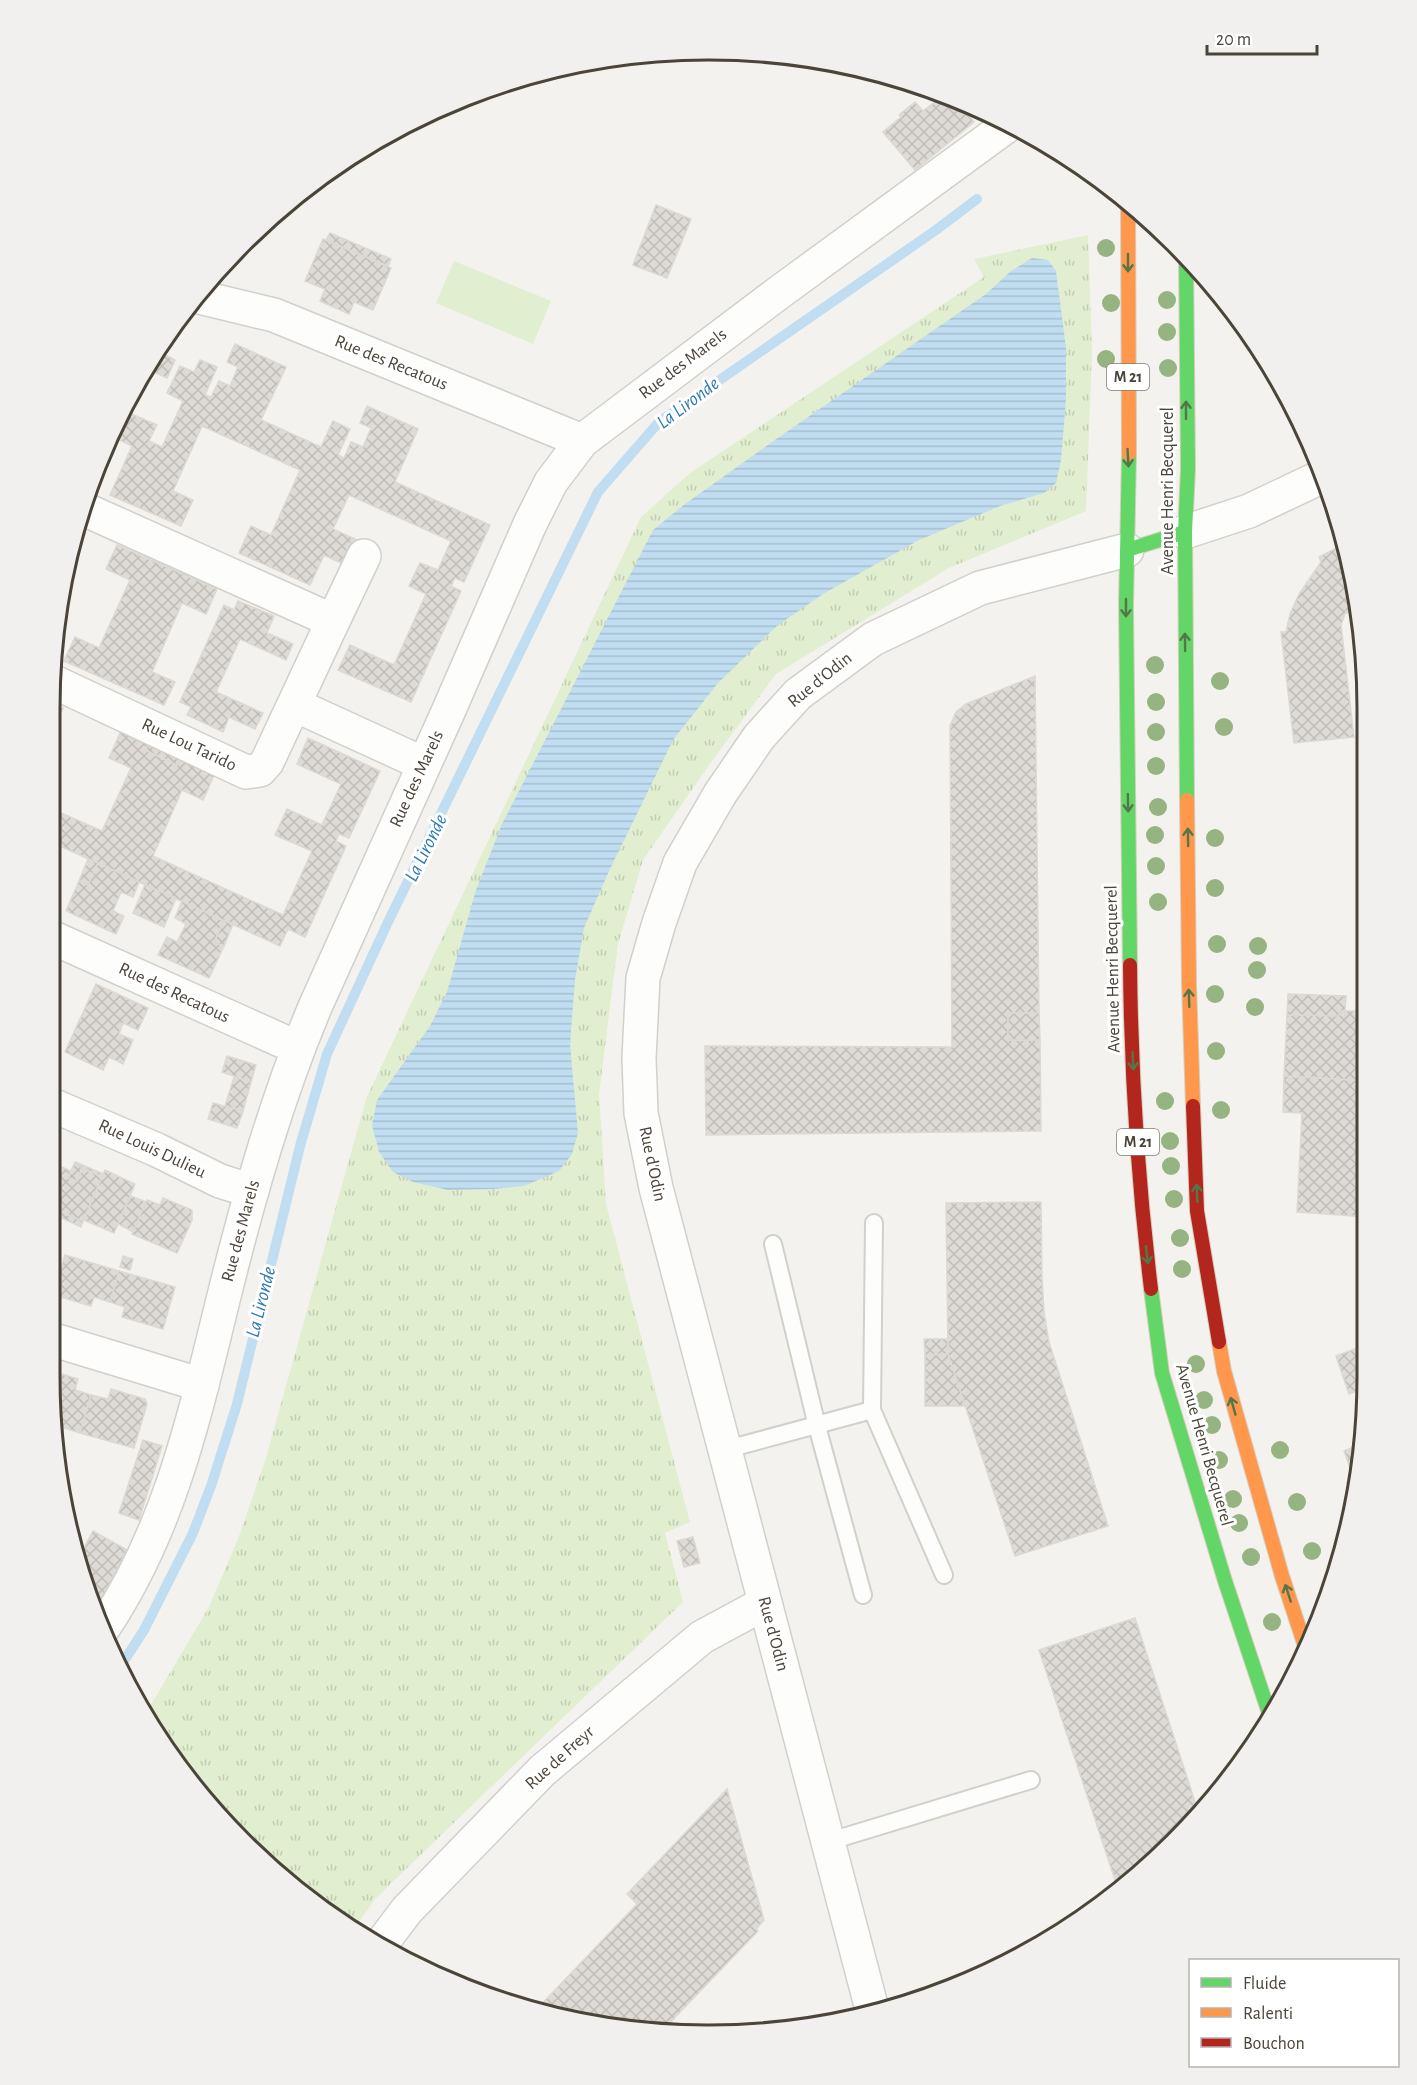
<svg xmlns="http://www.w3.org/2000/svg" width="1417" height="2085" font-family="'Alegreya Sans',sans-serif">
<defs>
<pattern id="grass-tufts" width="24" height="20" patternUnits="userSpaceOnUse" patternTransform="scale(1.5)"><rect width="24" height="20" fill="#e1eecf"/><path d="M3 7l-1-3M5 7V3M7 7l1-3M15 17l-1-3M17 17v-4M19 17l1-3" fill="none" stroke="#c3cdb2"/></pattern>
<pattern id="water-rules" width="6" height="5" patternUnits="userSpaceOnUse" patternTransform="scale(1.5)"><rect width="6" height="5" fill="#c0ddf1"/><path d="M0 2.5h6" fill="none" stroke="#a6bfcf"/></pattern>
<pattern id="building-cross-hatch" width="8" height="8" patternUnits="userSpaceOnUse" patternTransform="scale(1.5)"><rect width="8" height="8" fill="#dedbd6"/><path d="M0 0l8 8M0 8l8-8" fill="none" stroke="#c0bdb8"/></pattern>
</defs>
<rect width="100%" height="100%" fill="#f4f2ee"/>
<!-- grass -->
<polygon fill="url(#grass-tufts)" points="1088,235 1092,351 1086,511 949,568 776,674 707,768 643,860 618,944 599,1094 606,1204 690,1522 665,1533 683,1602 376,1898 355,1927 307,1899 213,1811 161,1743 146,1713 209,1607 238,1539 265,1461 366,1099 641,517 690,473 984,277 974,259"/>
<!-- pitch -->
<polygon fill="#e1eecf" points="454,261 551,301 533,344 436,303"/>
<!-- water -->
<polygon fill="url(#water-rules)" points="1032,258 1048,260 1056,271 1066,348 1066,400 1061,460 1056,483 1044,493 1000,506 919,540 823,594 778,625 718,683 673,740 609,871 584,928 575,980 570,1044 578,1133 572,1154 559,1171 524,1186 493,1189 448,1190 413,1182 393,1172 379,1152 372,1125 377,1100 430,1026 447,992 476,890 502,824 653,530 685,504 772,442 986,294 1011,271"/>
<g fill="none" stroke-linecap="round" stroke-linejoin="round">
<!-- stream -->
<polyline stroke="#c0ddf1" stroke-width="10" points="122,1664 144,1630 193,1533 211,1486 237,1404 300,1146 327,1054 388,922 598,492 659,422 936,230 977,199"/>
</g>
<!-- building -->
<g fill="url(#building-cross-hatch)" stroke="#dcd9d4" stroke-width="1.5">
<polygon points="944,95 953,97 974,122 915,170 883,132 901,117 899,115 915,102 923,111"/>
<polygon points="656,205 691,219 667,278 633,265"/>
<polygon points="330,233 391,259 388,266 326,240"/>
<polygon points="323,239 391,268 373,310 354,302 349,314 320,301 325,289 305,281"/>
<polygon points="178,320 172,346 168,346 164,354 175,360 167,378 147,369"/>
<polygon points="235,344 286,367 261,420 321,447 333,421 350,429 338,455 344,458 351,442 363,447 371,428 360,423 367,406 418,429 395,482 490,525 464,582 455,578 451,586 461,591 411,702 338,670 350,645 394,665 426,594 409,586 420,563 438,570 451,541 349,495 333,529 353,538 341,563 324,555 310,585 239,553 251,526 271,535 300,470 202,426 173,491 193,500 181,526 110,495 132,446 111,436 122,410 157,425 149,441 162,447 183,401 167,393 180,366 194,372 200,360 217,367 205,395 211,397 219,381 230,386 238,367 227,362"/>
<polygon points="79,530 86,533 71,564 68,563"/>
<polygon points="353,538 361,542 350,567 341,563"/>
<polygon points="1344,544 1355,580 1357,607 1347,613 1346,611 1341,625 1354,737 1294,743 1281,632 1286,632 1290,614 1299,594 1321,562 1319,557"/>
<polygon points="117,545 217,589 206,614 182,603 152,672 175,682 164,705 64,661 75,637 99,648 130,580 106,569"/>
<polygon points="238,601 274,616 267,633 293,644 286,660 240,639 216,692 263,713 255,729 229,717 223,732 187,715 191,707 180,702 224,605 234,610"/>
<polygon points="1035,676 1039,1013 1008,1013 1008,1040 1040,1040 1041,1131 706,1135 705,1046 952,1047 950,726 956,712 966,704"/>
<polygon points="50,702 63,708 52,733 50,732"/>
<polygon points="121,731 148,744 145,750 177,765 180,758 215,773 203,800 182,790 153,856 283,915 312,851 275,835 287,809 322,825 341,784 297,764 308,738 380,771 349,838 339,834 336,841 346,846 305,937 288,929 280,946 51,842 50,808 102,831 131,768 109,758"/>
<polygon points="148,744 180,758 177,765 145,750"/>
<polygon points="88,859 98,863 88,885 79,881"/>
<polygon points="98,863 139,882 133,897 121,892 113,911 124,916 116,934 66,911 79,881 88,885"/>
<polygon points="145,885 176,898 164,927 133,913"/>
<polygon points="182,901 224,921 214,942 224,946 209,978 158,955 167,937 177,942 186,924 175,918"/>
<polygon points="224,921 233,924 224,946 214,942"/>
<polygon points="96,984 148,1008 138,1030 123,1023 119,1034 133,1040 123,1064 109,1057 103,1070 65,1052"/>
<polygon points="1288,994 1346,996 1345,1011 1339,1011 1339,1016 1287,1015"/>
<polygon points="1368,996 1368,1081 1284,1076 1287,1015 1339,1016 1339,1011 1357,1011 1357,1002 1367,1001"/>
<polygon points="1008,1013 1039,1013 1040,1040 1008,1040"/>
<polygon points="227,1056 256,1065 251,1082 222,1072"/>
<polygon points="1284,1076 1368,1081 1368,1217 1297,1212 1302,1113 1283,1112"/>
<polygon points="234,1077 251,1082 243,1111 225,1106"/>
<polygon points="213,1103 243,1111 237,1128 208,1119"/>
<polygon points="75,1162 104,1174 102,1177 82,1168"/>
<polygon points="75,1162 82,1168 77,1181 68,1178"/>
<polygon points="54,1164 71,1171 68,1178 77,1181 82,1168 102,1177 83,1221 53,1209 57,1200 53,1198"/>
<polygon points="105,1170 135,1184 114,1233 84,1220"/>
<polygon points="131,1196 146,1202 133,1232 118,1224"/>
<polygon points="53,1198 57,1200 53,1209 83,1221 81,1227 53,1214"/>
<polygon points="163,1198 192,1210 192,1220 177,1253 132,1234 147,1200 160,1205"/>
<polygon points="1041,1202 1042,1278 1044,1312 1049,1342 1108,1526 1015,1556 948,1354 946,1203"/>
<polygon points="65,1255 119,1271 110,1302 94,1297 91,1306 60,1297 58,1279"/>
<polygon points="123,1256 133,1259 130,1270 120,1267"/>
<polygon points="119,1271 175,1287 163,1329 122,1317 125,1307 110,1302"/>
<polygon points="924,1339 948,1339 948,1354 925,1355"/>
<polygon points="1368,1344 1366,1387 1349,1394 1336,1356"/>
<polygon points="948,1354 965,1406 925,1406 925,1355"/>
<polygon points="55,1372 78,1379 75,1390 91,1395 80,1433 55,1425"/>
<polygon points="111,1389 145,1399 147,1404 134,1448 80,1433 91,1395 108,1399"/>
<polygon points="143,1440 162,1446 139,1520 119,1513"/>
<polygon points="1361,1444 1358,1478 1354,1479 1344,1451"/>
<polygon points="1358,1478 1355,1504 1347,1482"/>
<polygon points="93,1531 127,1550 98,1605 91,1601 84,1588 78,1559"/>
<polygon points="693,1537 700,1563 684,1567 677,1541"/>
<polygon points="1135,1618 1199,1814 1175,1842 1133,1875 1115,1880 1039,1650"/>
<polygon points="727,1789 764,1920 756,1929 758,1931 660,2033 534,2012 637,1904 627,1894"/>
</g>
<g fill="none" stroke-linecap="round" stroke-linejoin="round">
<!-- lane casing -->
<g stroke="#d2d0cb" stroke-width="20">
<g id="lane">
<polyline points="773,1244 817,1426 863,1595"/>
<polyline points="872,1410 874,1223"/>
<polyline points="724,1450 872,1410 944,1575"/>
<polyline points="827,1842 1031,1780"/>
</g>
</g>
<!-- street casing -->
<g stroke="#d2d0cb" stroke-width="36">
<g id="street">
<polyline points="195,296 274,315 582,441"/>
<polyline points="1185,532 1249,511 1323,476"/>
<polyline points="333,621 364,556"/>
<polyline points="52,681 246,772 260,770 267,762 333,621 86,510"/>
<polyline points="295,705 424,764"/>
<polyline points="51,937 298,1048"/>
<polyline points="52,1105 157,1150 220,1181 252,1191"/>
<polyline points="54,1340 202,1385"/>
<path d="M 104,1627 C 173,1523 196,1408 226,1288 C 250,1192 277,1098 315,1007 L 448,712 L 530,524 L 551,482 L 582,441 L 777,294 L 1008,125"/>
<polyline points="382,1943 407,1910 542,1771 702,1637 765,1603"/>
<polyline points="873,2013 656,1188 641,1113 639,1058 643,978 659,923 680,863 720,794 759,737 798,694 873,639 980,588 1127,550"/>
</g>
</g>
<!-- fast casing -->
<g stroke="#d6cebb" stroke-width="16">
<g id="fast">
<polyline points="1186,256 1188,469 1185,532 1187,800"/>
<polyline points="1129,454 1126,606 1130,965"/>
<polyline points="1127,550 1185,532"/>
<polyline points="1151,1289 1162,1373 1225,1581 1270,1716"/>
</g>
</g>
<!-- slow casing -->
<g stroke="#d6cebb" stroke-width="16">
<g id="slow">
<polyline points="1128,204 1129,454"/>
<polyline points="1187,800 1189,983 1193,1106"/>
<polyline points="1219,1342 1224,1371 1282,1576 1306,1649"/>
</g>
</g>
<!-- jam casing -->
<g stroke="#d6cebb" stroke-width="16">
<g id="jam">
<path d="M 1130,965 C 1131,1072 1138,1182 1151,1289"/>
<polyline points="1193,1106 1197,1211 1219,1342"/>
</g>
</g>
<!-- lane -->
<use href="#lane" stroke="#fdfdfc" stroke-width="16"/>
<!-- street -->
<use href="#street" stroke="#fdfdfc" stroke-width="33"/>
<!-- fast -->
<use href="#fast" stroke="#63d668" stroke-width="14"/>
<!-- slow -->
<use href="#slow" stroke="#ff974d" stroke-width="14"/>
<!-- jam -->
<use href="#jam" stroke="#b3261e" stroke-width="14"/>
</g>
<!-- trees -->
<g fill="#96b382">
<circle cx="1106" cy="248" r="9"/>
<circle cx="1167" cy="300" r="9"/>
<circle cx="1111" cy="303" r="9"/>
<circle cx="1167" cy="332" r="9"/>
<circle cx="1106" cy="359" r="9"/>
<circle cx="1168" cy="368" r="9"/>
<circle cx="1155" cy="665" r="9"/>
<circle cx="1220" cy="681" r="9"/>
<circle cx="1156" cy="702" r="9"/>
<circle cx="1224" cy="727" r="9"/>
<circle cx="1156" cy="732" r="9"/>
<circle cx="1156" cy="766" r="9"/>
<circle cx="1158" cy="807" r="9"/>
<circle cx="1155" cy="835" r="9"/>
<circle cx="1215" cy="838" r="9"/>
<circle cx="1156" cy="866" r="9"/>
<circle cx="1215" cy="888" r="9"/>
<circle cx="1158" cy="902" r="9"/>
<circle cx="1217" cy="944" r="9"/>
<circle cx="1258" cy="946" r="9"/>
<circle cx="1257" cy="970" r="9"/>
<circle cx="1215" cy="994" r="9"/>
<circle cx="1255" cy="1007" r="9"/>
<circle cx="1216" cy="1051" r="9"/>
<circle cx="1165" cy="1101" r="9"/>
<circle cx="1221" cy="1110" r="9"/>
<circle cx="1170" cy="1141" r="9"/>
<circle cx="1171" cy="1166" r="9"/>
<circle cx="1174" cy="1199" r="9"/>
<circle cx="1180" cy="1238" r="9"/>
<circle cx="1182" cy="1269" r="9"/>
<circle cx="1196" cy="1364" r="9"/>
<circle cx="1204" cy="1400" r="9"/>
<circle cx="1212" cy="1425" r="9"/>
<circle cx="1280" cy="1450" r="9"/>
<circle cx="1219" cy="1460" r="9"/>
<circle cx="1233" cy="1499" r="9"/>
<circle cx="1297" cy="1502" r="9"/>
<circle cx="1239" cy="1523" r="9"/>
<circle cx="1312" cy="1551" r="9"/>
<circle cx="1251" cy="1557" r="9"/>
<circle cx="1272" cy="1622" r="9"/>
</g>
<!-- one-way arrows -->
<defs><path id="oneway-shaft" d="M-6 0H5M1.5-3L5.5 0L1.5 3" fill="none" stroke-width="1.6" stroke-linecap="round" stroke-linejoin="round" transform="scale(1.5)"/></defs>
<g stroke="#537749">
<use href="#oneway-shaft" transform="translate(1128 263) rotate(90)"/>
<use href="#oneway-shaft" transform="translate(1186 410) rotate(-90)"/>
<use href="#oneway-shaft" transform="translate(1128 458) rotate(87)"/>
<use href="#oneway-shaft" transform="translate(1126 608) rotate(90)"/>
<use href="#oneway-shaft" transform="translate(1185 642) rotate(-91)"/>
<use href="#oneway-shaft" transform="translate(1128 803) rotate(89)"/>
<use href="#oneway-shaft" transform="translate(1188 837) rotate(-91)"/>
<use href="#oneway-shaft" transform="translate(1189 998) rotate(-92)"/>
<use href="#oneway-shaft" transform="translate(1133 1061) rotate(87)"/>
<use href="#oneway-shaft" transform="translate(1197 1193) rotate(-92)"/>
<use href="#oneway-shaft" transform="translate(1147 1255) rotate(83)"/>
<use href="#oneway-shaft" transform="translate(1233 1406) rotate(-106)"/>
<use href="#oneway-shaft" transform="translate(1288 1593) rotate(-108)"/>
</g>
<g text-anchor="middle" dominant-baseline="central" stroke-width="6" stroke-linejoin="round" paint-order="stroke">
<!-- shield labels -->
<g fill="#fff" stroke="#817c74" stroke-width="1.5">
<rect x="1107" y="364" width="42" height="26" rx="4.5"/>
<rect x="1117" y="1129" width="42" height="26" rx="4.5"/>
</g>
<g font-size="16" font-weight="bold" fill="#4b4439">
<text x="1128" y="377">M 21</text>
<text x="1138" y="1142">M 21</text>
</g>
<!-- street labels -->
<g font-size="18" fill="#4b4439" stroke="#fff">
<text transform="translate(391 363) rotate(22)">Rue des Recatous</text>
<text transform="translate(683 364) rotate(-37)">Rue des Marels</text>
<text transform="translate(1168 491) rotate(-90)">Avenue Henri Becquerel</text>
<text transform="translate(820 680) rotate(-39)">Rue d'Odin</text>
<text transform="translate(189 745) rotate(25)">Rue Lou Tarido</text>
<text transform="translate(417 779) rotate(-65)">Rue des Marels</text>
<text transform="translate(1113 969) rotate(-91)">Avenue Henri Becquerel</text>
<text transform="translate(174 993) rotate(25)">Rue des Recatous</text>
<text transform="translate(152 1149) rotate(25)">Rue Louis Dulieu</text>
<text transform="translate(652 1164) rotate(78)">Rue d'Odin</text>
<text transform="translate(241 1231) rotate(-75)">Rue des Marels</text>
<text transform="translate(1204 1445) rotate(74)">Avenue Henri Becquerel</text>
<text transform="translate(773 1634) rotate(75)">Rue d'Odin</text>
<text transform="translate(560 1758) rotate(-42)">Rue de Freyr</text>
</g>
<!-- water labels -->
<g font-size="20" font-style="italic" fill="#2e7ab2" stroke="#fff">
<text transform="translate(688 403) rotate(-37)">La Lironde</text>
<text transform="translate(426 848) rotate(-64)">La Lironde</text>
<text transform="translate(261 1302) rotate(-76)">La Lironde</text>
</g>
</g>
<!-- crop -->
<path d="M0 0H1417V2085H0ZM708 60H709A648 648 0 0 1 1357 708V1377A648 648 0 0 1 709 2025H708A648 648 0 0 1 60 1377V708A648 648 0 0 1 708 60Z" fill="#f1f0ef" fill-rule="evenodd"/>
<path fill="none" stroke="#4b4439" stroke-width="3" d="M708 60H709A648 648 0 0 1 1357 708V1377A648 648 0 0 1 709 2025H708A648 648 0 0 1 60 1377V708A648 648 0 0 1 708 60Z"/>
<!-- legend -->
<rect x="1189" y="1959" width="210" height="108" fill="#ffffff" stroke="#b7b4b0" stroke-width="1.5"/>
<rect x="1201" y="1978" width="30" height="9" fill="#63d668" stroke="#b7b4b0" stroke-width="1.5"/>
<text x="1243" y="1989" font-size="18" fill="#4b4439">Fluide</text>
<rect x="1201" y="2008" width="30" height="9" fill="#ff974d" stroke="#b7b4b0" stroke-width="1.5"/>
<text x="1243" y="2019" font-size="18" fill="#4b4439">Ralenti</text>
<rect x="1201" y="2038" width="30" height="9" fill="#b3261e" stroke="#b7b4b0" stroke-width="1.5"/>
<text x="1243" y="2049" font-size="18" fill="#4b4439">Bouchon</text>
<!-- scale -->
<path d="M1207 45v9h110v-9" fill="none" stroke="#4b4439" stroke-width="3"/>
<text x="1216" y="45" font-size="18" fill="#4b4439" stroke="#ffffff" stroke-width="4.5" paint-order="stroke">20 m</text>
</svg>
